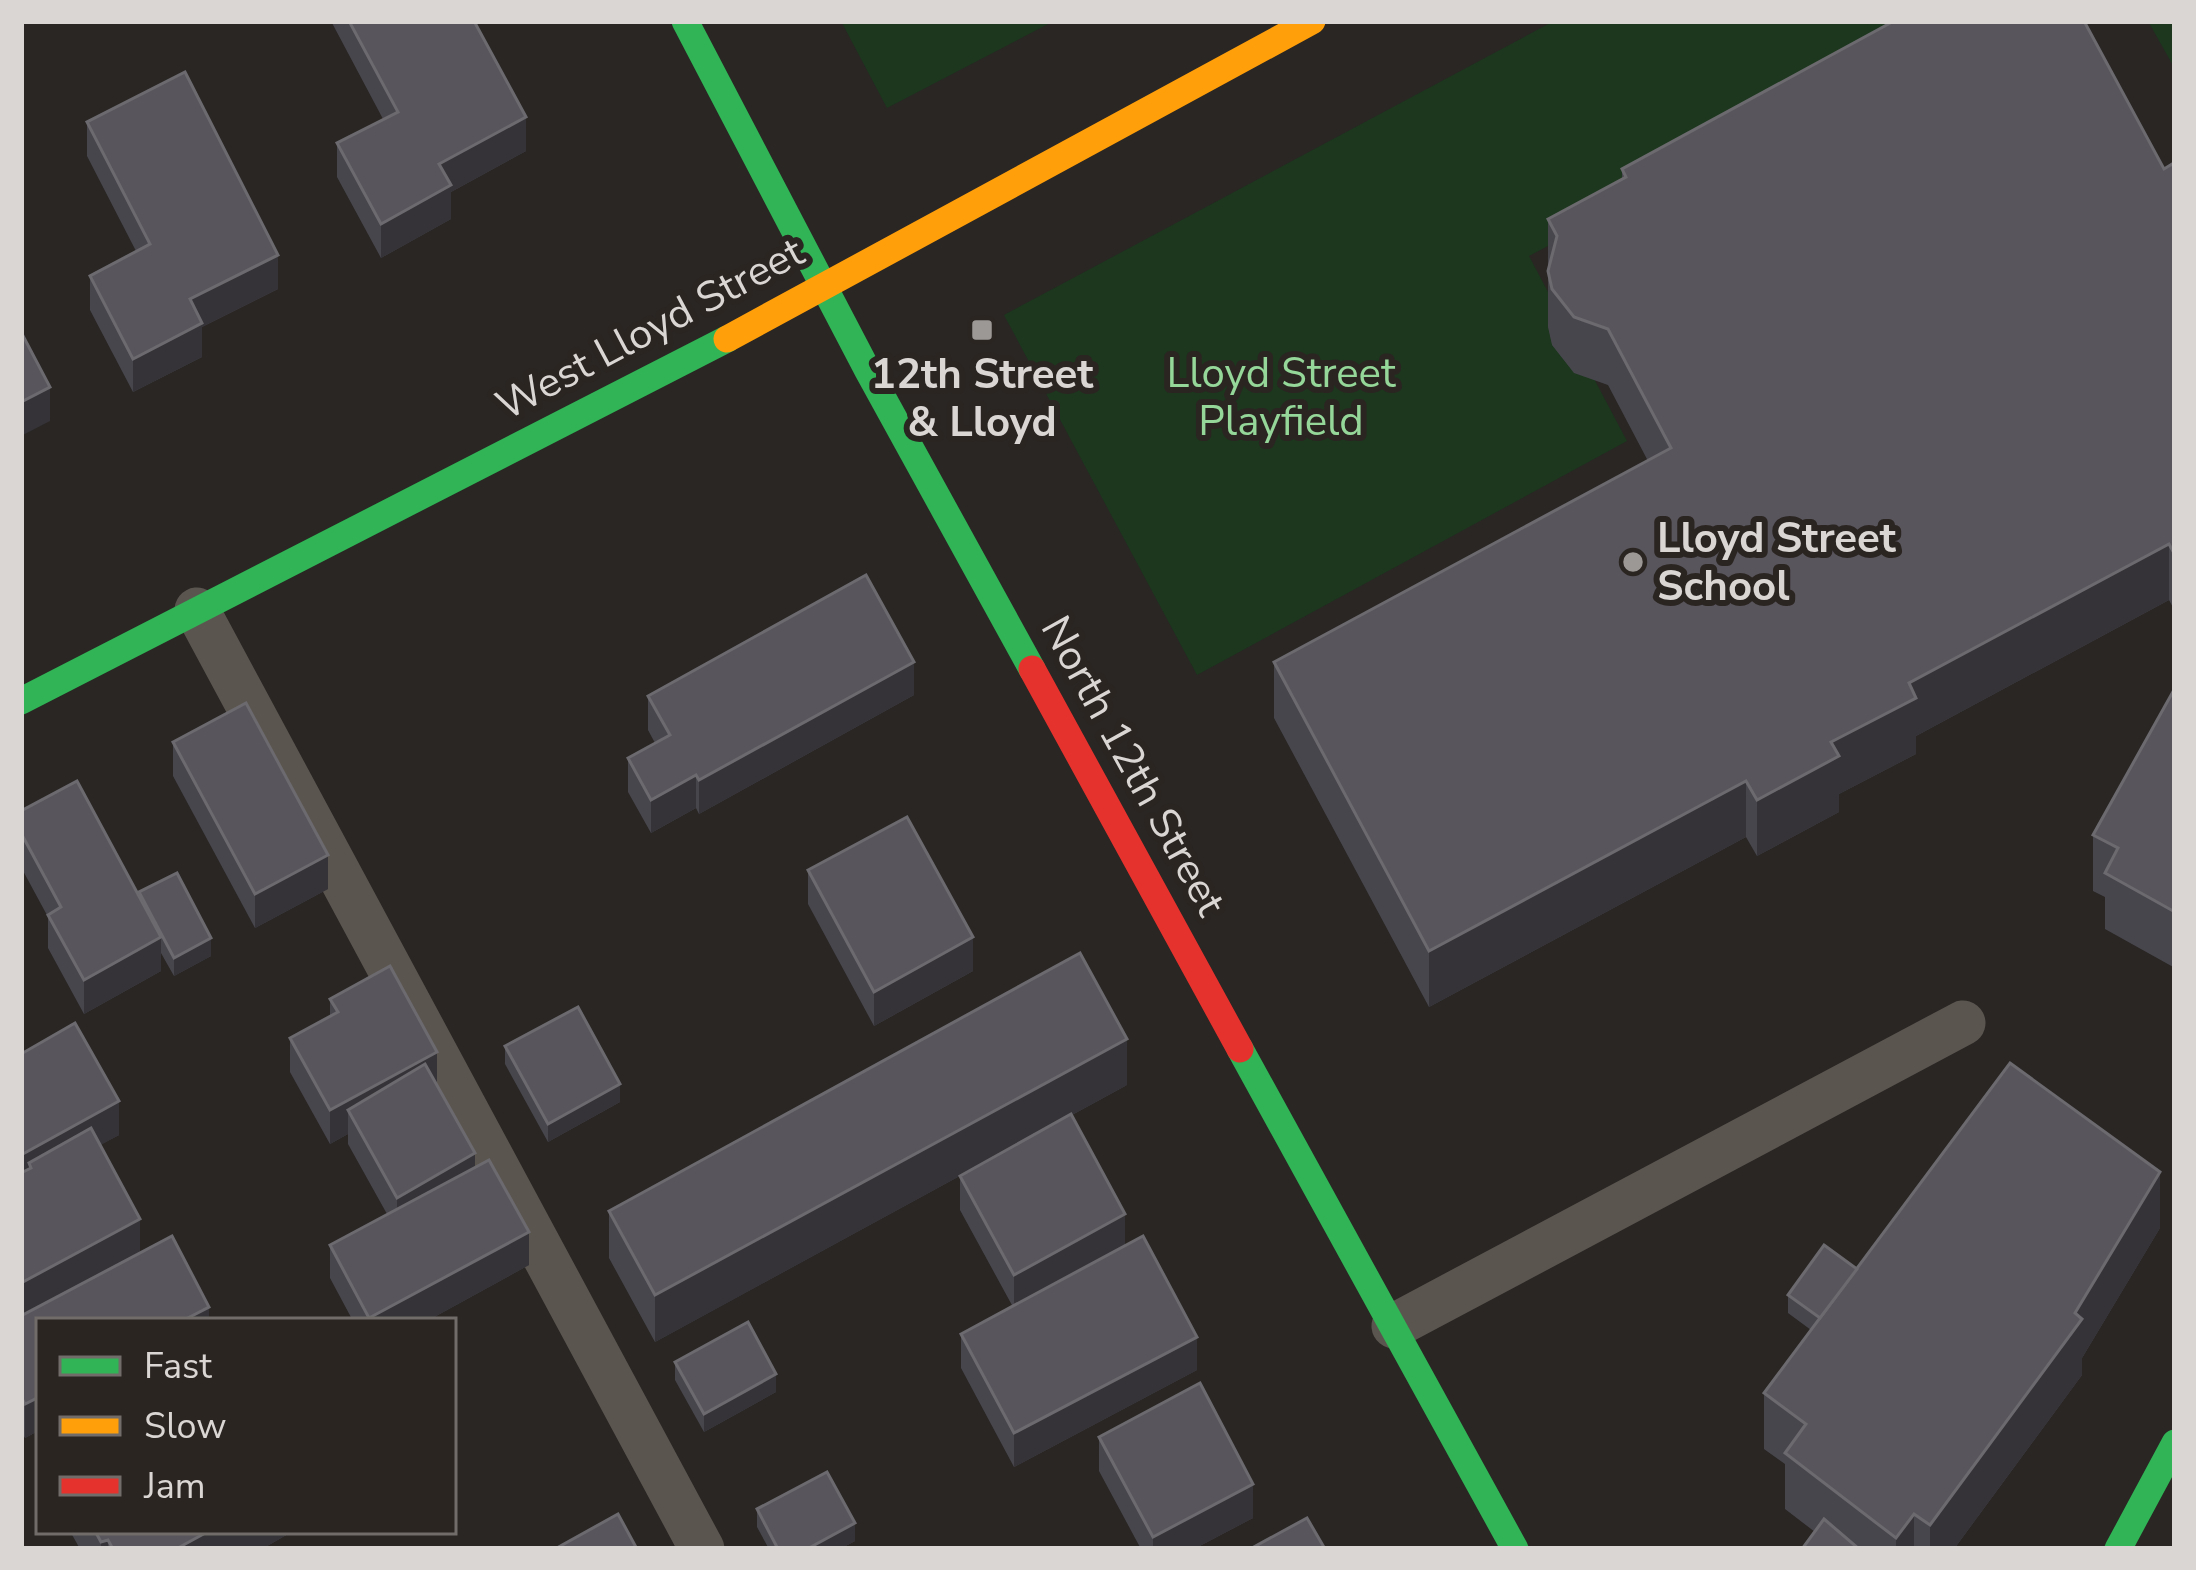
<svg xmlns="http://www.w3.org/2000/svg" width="2196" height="1570" font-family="'Nunito Sans',sans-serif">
<rect width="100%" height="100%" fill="#292624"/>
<!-- green -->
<g fill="#1c371e">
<polygon points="841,21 1054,21 887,108"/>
<polygon points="1554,21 1976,21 1529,256 1627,441 1197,675 1004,315"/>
<polygon points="2148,21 2175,21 2175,69"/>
</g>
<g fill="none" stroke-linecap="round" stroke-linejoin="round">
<!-- lane -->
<g stroke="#5b554f" stroke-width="45">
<polyline points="197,610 702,1549"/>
<polyline points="1394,1326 1963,1023"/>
</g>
<!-- fast -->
<g stroke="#30b455" stroke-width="27">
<polyline points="685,21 868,371 1032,669"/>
<polyline points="21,701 727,339"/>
<polyline points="1240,1049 1515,1549"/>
<polyline points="2118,1549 2175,1443"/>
</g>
<!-- slow -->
<polyline stroke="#ff9f0a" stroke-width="27" points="727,339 1312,21"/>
<!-- jam -->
<polyline stroke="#e5322d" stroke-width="27" points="1032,669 1240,1049"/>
</g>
<!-- wall -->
<g fill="#48464d">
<polygon points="331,21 474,21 526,151 451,192 451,219 381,258 337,177 337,143 383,119"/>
<polygon points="87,122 278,289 202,327 202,357 133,392 90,310 90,276 136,251 87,156"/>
<polygon points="1622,169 2175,169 2175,611 2169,600 1916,736 1916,754 1839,794 1839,812 1757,856 1746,837 1429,1007 1274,718 1274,662 1648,461 1608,385 1574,373 1552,345 1548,327 1548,219 1622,179"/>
<polygon points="2175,688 2175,968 2105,929 2105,897 2093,891 2093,835"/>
<polygon points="914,695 699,814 696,808 651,833 628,792 628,758 655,743 648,730 648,696"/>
<polygon points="173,742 328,889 255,928 173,776"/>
<polygon points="21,811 139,896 211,956 174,976 161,953 161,971 84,1014 48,948 48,917 21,867"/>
<polygon points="808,870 973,971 874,1026 808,904"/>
<polygon points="330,999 437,1085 475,1167 529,1265 427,1321 353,1321 330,1278 330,1245 387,1214 348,1144 348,1134 330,1144 290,1072 290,1038 330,1016"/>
<polygon points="505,1046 620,1102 548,1142 505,1064"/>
<polygon points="21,1054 119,1135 100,1145 140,1252 209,1321 39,1321 39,1458 38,1431 25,1438 21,1431"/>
<polygon points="1127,1085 1072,1115 1125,1246 1197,1370 1014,1467 961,1368 961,1334 1013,1307 960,1210 960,1176 978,1166 655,1342 609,1258 609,1211"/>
<polygon points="2160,1228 2082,1358 2082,1375 1954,1549 1802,1549 1815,1532 1785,1509 1785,1464 1764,1449 1764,1393 1811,1330 1788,1313 1788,1295 1857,1269"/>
<polygon points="675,1362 776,1392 704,1432 675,1380"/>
<polygon points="1099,1437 1253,1518 1194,1549 1141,1549 1099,1471"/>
<polygon points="757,1509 855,1541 840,1549 769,1549 757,1527"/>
<polygon points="70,1531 288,1531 288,1534 262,1549 80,1549"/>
</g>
<!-- shaded-wall -->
<g fill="#353337">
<polygon points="526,117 526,151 451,192 451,219 381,258 381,224 439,164"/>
<polygon points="278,255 278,289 202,327 202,357 133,392 133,359 190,299"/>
<polygon points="50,387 50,421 21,436 21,402"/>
<polygon points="2169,544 2169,600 1916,736 1916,754 1839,794 1839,812 1757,856 1757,800 1831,742 1909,683"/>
<polygon points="914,662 914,695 699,814 699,780"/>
<polygon points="696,775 696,808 651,833 651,800"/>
<polygon points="1746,781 1746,837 1429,1007 1429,951"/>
<polygon points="328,855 328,889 255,928 255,894"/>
<polygon points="161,937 161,971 84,1014 84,980"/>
<polygon points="973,937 973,971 874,1026 874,992"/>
<polygon points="211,938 211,956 174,976 174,958"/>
<polygon points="1127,1039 1127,1085 655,1342 655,1295"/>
<polygon points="437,1052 437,1086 348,1110 348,1134 330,1144 330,1110"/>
<polygon points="620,1084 620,1102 548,1142 548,1124"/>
<polygon points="119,1101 119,1135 31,1183 31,1168 29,1163 29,1184 21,1189 21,1155"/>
<polygon points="475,1153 475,1187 397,1232 397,1198"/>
<polygon points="2160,1172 2160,1228 2082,1358 2082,1375 1954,1549 1930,1549 1930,1525 2075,1313"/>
<polygon points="1125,1214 1125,1248 1014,1309 1014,1275"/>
<polygon points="140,1219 140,1252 21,1317 21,1283"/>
<polygon points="529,1232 529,1265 427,1321 369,1321 369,1318"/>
<polygon points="209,1307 209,1321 182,1321"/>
<polygon points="1197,1337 1197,1370 1014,1467 1014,1433"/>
<polygon points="776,1374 776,1392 704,1432 704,1414"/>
<polygon points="39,1397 38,1431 25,1438 25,1404"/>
<polygon points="1253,1484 1253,1518 1194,1549 1153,1549 1153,1537"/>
<polygon points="1914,1514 1914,1549 1896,1549 1896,1538"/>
<polygon points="855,1523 855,1541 840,1549 807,1549"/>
<polygon points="209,1531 288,1531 288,1534 262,1549 176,1549"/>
<polygon points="108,1540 108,1549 101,1549 101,1542"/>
</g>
<!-- building -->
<g fill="#58555c" stroke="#6c6a6e" stroke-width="3">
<polygon points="349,21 474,21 526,117 439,164 451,185 381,224 337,143 398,112"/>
<polygon points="1894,21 2084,21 2164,169 2172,164 2175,169 2175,555 2169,544 1909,683 1916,698 1831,742 1839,756 1757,800 1746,781 1429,951 1274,662 1671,448 1608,329 1574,317 1552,289 1548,271 1557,236 1548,219 1626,177 1622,169"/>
<polygon points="185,72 278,255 190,299 202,323 133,359 90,276 150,244 87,122"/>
<polygon points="21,332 50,387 21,402"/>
<polygon points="866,575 914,662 699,780 696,775 651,800 628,758 670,735 648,696"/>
<polygon points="2175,688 2175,912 2105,873 2118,848 2093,835"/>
<polygon points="246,703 328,855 255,894 173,742"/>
<polygon points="77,781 161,937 84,980 48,915 61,907 21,833 21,811"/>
<polygon points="907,817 973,937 874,992 808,870"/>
<polygon points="177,873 211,938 174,958 139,892"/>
<polygon points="1080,953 1127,1039 655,1295 609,1211"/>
<polygon points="390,966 437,1052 330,1110 290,1038 338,1012 330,999"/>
<polygon points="578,1007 620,1084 548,1124 505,1046"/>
<polygon points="75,1023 119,1101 21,1155 21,1054"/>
<polygon points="2010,1063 2160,1172 2075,1313 2082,1319 1930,1525 1914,1514 1896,1538 1785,1453 1806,1424 1764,1393"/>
<polygon points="425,1064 475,1153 397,1198 348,1110"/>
<polygon points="1071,1114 1125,1214 1014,1275 960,1176"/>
<polygon points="91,1128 140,1219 21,1283 21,1173 31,1168 29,1163"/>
<polygon points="489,1160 529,1232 369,1318 330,1245"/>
<polygon points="172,1236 209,1307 182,1321 39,1321 39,1397 25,1404 21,1397 21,1316"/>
<polygon points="1143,1236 1197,1337 1014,1433 961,1334"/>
<polygon points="1824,1245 1857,1269 1820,1318 1788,1295"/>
<polygon points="748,1322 776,1374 704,1414 675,1362"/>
<polygon points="1200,1383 1253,1484 1153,1537 1099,1437"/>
<polygon points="827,1472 855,1523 807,1549 778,1549 757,1509"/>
<polygon points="618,1514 637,1549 555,1549"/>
<polygon points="1307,1518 1325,1549 1250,1549"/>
<polygon points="1824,1519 1858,1548 1857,1549 1802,1549"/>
<polygon points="95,1531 209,1531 176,1549 113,1549 108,1540 101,1542"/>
</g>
<!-- markers -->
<g fill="#9c9896" stroke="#2b2522" stroke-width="4.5">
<rect x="970" y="318" width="24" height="24" rx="6"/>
<circle cx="1633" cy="562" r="12"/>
</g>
<g text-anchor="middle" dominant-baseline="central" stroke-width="12" stroke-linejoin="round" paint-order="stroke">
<!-- street labels -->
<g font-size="42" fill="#dad6d4" stroke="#2b2522">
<text transform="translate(650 329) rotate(-28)">West Lloyd Street</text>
<text transform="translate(1133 766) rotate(61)">North 12th Street</text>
</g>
<!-- park labels -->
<g font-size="42" fill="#94d798" stroke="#2b2522">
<text x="1281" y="373">Lloyd Street<tspan x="1281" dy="48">Playfield</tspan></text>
</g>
<!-- poi labels -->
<g font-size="42" font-weight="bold" fill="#dad6d4" stroke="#2b2522">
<text x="982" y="374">12th Street<tspan x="982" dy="48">&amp; Lloyd</tspan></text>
<text x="1657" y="538" text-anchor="start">Lloyd Street<tspan x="1657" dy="48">School</tspan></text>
</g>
</g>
<!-- border -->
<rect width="2196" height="1570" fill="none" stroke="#dad6d4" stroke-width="48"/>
<!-- legend -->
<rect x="36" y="1318" width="420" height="216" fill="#2b2522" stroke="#716c69" stroke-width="3"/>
<rect x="60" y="1357" width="60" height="18" fill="#30b455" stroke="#716c69" stroke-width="3"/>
<text x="144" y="1378" font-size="36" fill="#dad6d4">Fast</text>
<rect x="60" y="1417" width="60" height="18" fill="#ff9f0a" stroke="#716c69" stroke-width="3"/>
<text x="144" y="1438" font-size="36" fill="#dad6d4">Slow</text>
<rect x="60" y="1477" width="60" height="18" fill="#e5322d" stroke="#716c69" stroke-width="3"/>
<text x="144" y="1498" font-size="36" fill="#dad6d4">Jam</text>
</svg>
